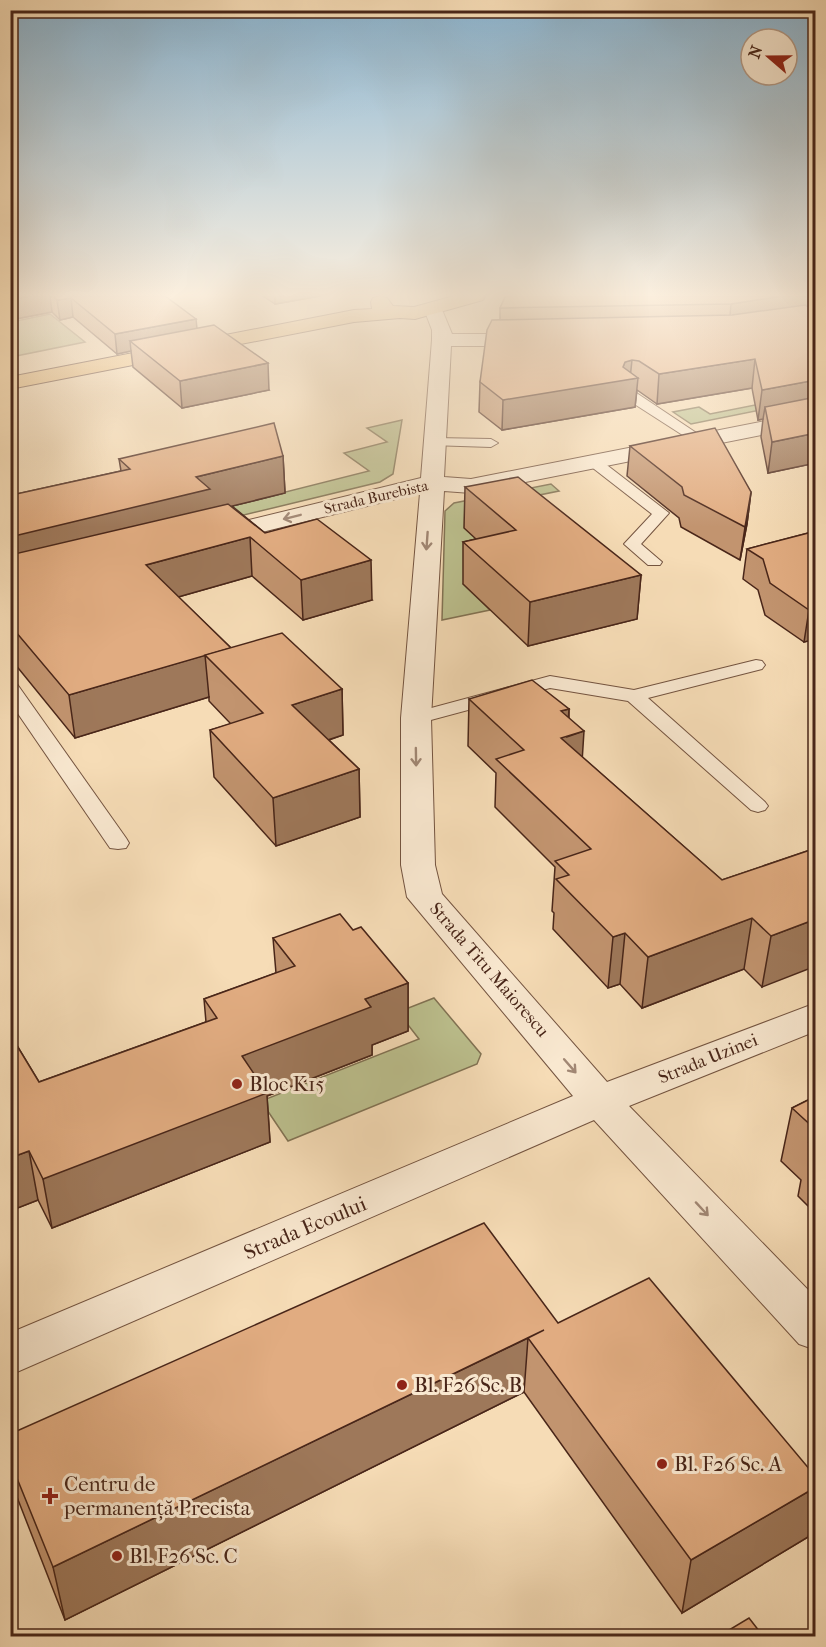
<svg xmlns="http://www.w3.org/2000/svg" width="826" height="1647" font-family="'IM FELL French Canon',serif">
<rect width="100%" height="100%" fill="#f6dcb6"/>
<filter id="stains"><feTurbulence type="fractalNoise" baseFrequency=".00333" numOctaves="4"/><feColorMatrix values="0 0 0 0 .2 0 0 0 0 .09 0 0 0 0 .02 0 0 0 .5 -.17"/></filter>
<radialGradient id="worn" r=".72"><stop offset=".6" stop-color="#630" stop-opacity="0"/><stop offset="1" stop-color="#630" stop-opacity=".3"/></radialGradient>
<!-- green -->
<g fill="#bcc08e" stroke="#827354" stroke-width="1.5">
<polygon points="50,314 85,342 11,357 11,322"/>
<polygon points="815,393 815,399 691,424 673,412 699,407 710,414"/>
<polygon points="402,420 393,474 380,482 211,523 192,506 252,491 262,498 369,471 344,453 387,442 367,428"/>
<polygon points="551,484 559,491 500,503 491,552 463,584 490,610 442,620 445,511 454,503"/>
<polygon points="434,998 481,1054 477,1064 288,1141 261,1101 419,1039 398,1012"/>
</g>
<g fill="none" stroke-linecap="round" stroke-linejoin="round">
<!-- service casing -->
<g stroke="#745440" stroke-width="2">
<g id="service">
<polygon points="630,391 635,392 707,440 705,443 695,443 625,398 623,395 625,392"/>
<polygon points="435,438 491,439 498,443 491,447 430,445 428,442"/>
<polygon points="594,458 599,459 669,513 641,544 662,562 660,565 648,565 624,544 652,514 589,465 587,462"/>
<polygon points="756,660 762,661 765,665 762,669 648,698 765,802 768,806 765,810 758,812 751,810 628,701 550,688 416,724 409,722 406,718 409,714 550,676 634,690"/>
<polygon points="10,683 17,684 126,838 129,843 126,848 118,849 110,848 10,702"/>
</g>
</g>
<!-- minor casing -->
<g stroke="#745440" stroke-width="2">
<polygon id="minor" points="433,303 440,305 452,334 530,334 537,336 540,340 537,344 530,346 451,346 444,477 471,479 816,411 816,424 471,493 444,491 431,718 435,865 442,894 607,1082 816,1003 816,1031 629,1106 816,1298 816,1350 799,1344 594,1120 10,1375 10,1333 573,1096 407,897 401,865 401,718 420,493 213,544 204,541 200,536 204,531 421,478 432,340 432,330 424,309 426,305"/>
</g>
<!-- primary casing -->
<g stroke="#492619" stroke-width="2">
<polygon id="primary" points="380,296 387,298 393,306 414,307 454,296 485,296 483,300 415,319 400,318 354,322 10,389 10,377 354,310 372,309 371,302 373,298"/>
</g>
<!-- service -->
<use href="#service" fill="#f9e8d0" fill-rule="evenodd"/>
<!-- minor -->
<use href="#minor" fill="#f9e8d0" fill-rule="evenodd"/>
<!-- primary -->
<use href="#primary" fill="#ebbe7b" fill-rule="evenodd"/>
</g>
<!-- wall -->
<g fill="#c2946f" stroke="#492619" stroke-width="1.5">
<polygon points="10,296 165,296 197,329 269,390 182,408 133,367 131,351 117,354 73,317 60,320 52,312 10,320"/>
<polygon points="263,296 320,296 275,304"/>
<polygon points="816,296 816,463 768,473 761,437 763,419 758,420 752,388 657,404 637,390 635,407 502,430 479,412 480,382 500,320 500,308"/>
<polygon points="630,446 751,492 747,524 740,560 681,527 679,518 627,476"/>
<polygon points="283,456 285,493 232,506 265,533 372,600 303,620 252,576 178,597 231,648 342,689 343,735 329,740 359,769 360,817 276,846 214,777 210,730 231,724 209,701 209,697 75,738 10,658 10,493 12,495 121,471 119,459"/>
<polygon points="465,487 641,575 637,619 528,646 463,584 463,542 476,539 464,528"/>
<polygon points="816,531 816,639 804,642 765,615 758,590 743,579 747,549"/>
<polygon points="469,699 569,709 569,718 582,757 722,880 816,848 762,987 744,969 642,1008 620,984 608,988 553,929 554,913 552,911 555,867 495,807 496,773 468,746"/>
<polygon points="353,930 408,983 408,1031 372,1045 372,1055 267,1096 270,1142 52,1228 38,1200 10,1211 10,1034 39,1082 206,1022 204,999 276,973 273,938"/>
<polygon points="816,1096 816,1214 798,1196 801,1180 781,1161 792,1108"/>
<polygon points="558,1323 816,1477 816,1506 808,1537 682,1613 524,1392 65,1620 15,1492 10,1475 10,1434"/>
</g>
<!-- shaded-wall -->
<g fill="#9e785a" stroke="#492619" stroke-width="1.5">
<polygon points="30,296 50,296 52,312 10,320 10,300"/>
<polygon points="275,296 320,296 275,304"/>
<polygon points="782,296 816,296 816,314 729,327 731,304"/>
<polygon points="71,298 73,317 60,320 57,300"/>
<polygon points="196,319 198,338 130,341 131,351 117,354 115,334"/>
<polygon points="755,359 752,388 657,404 659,374"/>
<polygon points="632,360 630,379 638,378 635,407 502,430 503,400 623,367 625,362"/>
<polygon points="268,363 269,390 182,408 180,381"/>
<polygon points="816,380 816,409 765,407 763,419 758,420 762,390"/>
<polygon points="816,433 816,463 768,473 772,442"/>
<polygon points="283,456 285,493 212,511 10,577 10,537 196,477"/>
<polygon points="751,492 747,524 740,560 745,527"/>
<polygon points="250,537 252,576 150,605 146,565"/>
<polygon points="371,560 372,600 303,620 301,580"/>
<polygon points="641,575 637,619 528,646 530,602"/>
<polygon points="816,608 816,639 804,642 809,610"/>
<polygon points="205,655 209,697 75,738 69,695"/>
<polygon points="342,689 343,735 294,751 292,705"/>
<polygon points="569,709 567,737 584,731 581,778 558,786 561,711"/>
<polygon points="359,769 360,817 276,846 273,798"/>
<polygon points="752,918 744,969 642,1008 648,957"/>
<polygon points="816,919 816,966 762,987 771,936"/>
<polygon points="625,933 620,984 608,988 613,937"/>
<polygon points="408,983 408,1031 372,1045 372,1055 267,1096 270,1142 52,1228 43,1179 242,1056 365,999"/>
<polygon points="29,1151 38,1200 10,1211 10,1158"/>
<polygon points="528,1338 524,1392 65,1620 53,1567"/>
<polygon points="816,1487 816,1506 808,1537 682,1613 691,1560"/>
</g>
<!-- building -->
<g fill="#e1ac81" stroke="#492619" stroke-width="1.5">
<polygon points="10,296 30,296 10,300"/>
<polygon points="53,296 165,296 196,319 115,334 71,298 57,300"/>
<polygon points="509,296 782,296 731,304 500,308 505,297"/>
<polygon points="805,305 816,311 816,380 762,390 755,359 659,374 639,361 632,360 625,362 623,367 638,378 503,400 480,382 487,330 492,320 732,315"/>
<polygon points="214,325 268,363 180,381 130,341"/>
<polygon points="816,397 816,433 772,442 765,407"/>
<polygon points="274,423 283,456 196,477 210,489 10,537 10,493 12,495 130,469 119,459"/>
<polygon points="715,428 751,492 745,527 684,495 682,487 630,446"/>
<polygon points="518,477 641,575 530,602 463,542 516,530 465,487"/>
<polygon points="228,504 265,533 317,519 371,560 301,580 250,537 146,565 231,648 69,695 10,625 10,555"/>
<polygon points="816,531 816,608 809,610 770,583 763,559 747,549"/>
<polygon points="282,633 342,689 292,705 359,769 273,798 210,730 263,713 205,655"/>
<polygon points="532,680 569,709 561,711 584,731 561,738 722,880 816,848 816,919 771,936 752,918 648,957 625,933 613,937 556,879 569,875 555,861 591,849 496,759 524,750 469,699"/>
<polygon points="340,914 353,930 361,927 408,983 365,999 371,1007 242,1056 267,1093 43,1179 29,1151 10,1158 10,1034 39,1082 217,1018 204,999 295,966 273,938"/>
<polygon points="816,1096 816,1130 792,1108"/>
<polygon points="816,1140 816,1149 809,1143"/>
<polygon points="484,1223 558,1323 649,1278 816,1477 816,1487 691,1560 528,1338 544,1330 53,1567 10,1461 10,1434"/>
<polygon points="749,1618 763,1636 719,1636"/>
</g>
<!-- one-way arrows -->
<defs><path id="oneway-shaft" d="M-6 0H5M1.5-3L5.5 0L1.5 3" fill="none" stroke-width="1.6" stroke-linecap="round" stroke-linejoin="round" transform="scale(1.5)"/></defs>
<g stroke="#a18774">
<use href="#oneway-shaft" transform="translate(292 517) rotate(166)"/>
<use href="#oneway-shaft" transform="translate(427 541) rotate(94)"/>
<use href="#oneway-shaft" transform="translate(416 757) rotate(89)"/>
<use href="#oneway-shaft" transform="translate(570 1066) rotate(49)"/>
<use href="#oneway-shaft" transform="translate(702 1209) rotate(47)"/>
</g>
<!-- sky -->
<linearGradient id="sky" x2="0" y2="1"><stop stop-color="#8ab6d4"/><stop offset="0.56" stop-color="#fbefde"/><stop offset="1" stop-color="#fbefde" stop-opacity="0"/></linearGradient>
<rect width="826" height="527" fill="url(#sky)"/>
<!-- markers -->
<g fill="#8f2418" stroke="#f9e8d0" stroke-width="2">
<circle cx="237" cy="1084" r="6"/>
<circle cx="402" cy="1385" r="6"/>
<circle cx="662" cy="1464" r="6"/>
<path d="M47 1487h6v6h6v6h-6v6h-6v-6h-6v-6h6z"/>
<circle cx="117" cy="1556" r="6"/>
</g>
<g text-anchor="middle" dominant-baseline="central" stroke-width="6" stroke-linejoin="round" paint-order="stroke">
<!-- far-street labels -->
<g font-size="15" fill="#492619" stroke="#f9e8d0">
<text transform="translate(376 497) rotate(-13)">Strada Burebista</text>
</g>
<!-- street labels -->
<g font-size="18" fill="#492619" stroke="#f9e8d0">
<text transform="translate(489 970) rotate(49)">Strada Titu Maiorescu</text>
<text transform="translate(708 1059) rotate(-22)">Strada Uzinei</text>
</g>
<!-- near-poi labels -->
<g font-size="21" fill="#492619" stroke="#f9e8d0" text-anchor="start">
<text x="249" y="1084">Bloc K15</text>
<text x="414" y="1385">Bl. F26 Sc. B</text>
<text x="674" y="1464">Bl. F26 Sc. A</text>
<text x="64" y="1484">Centru de<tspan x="64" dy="24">permanenţă Precista</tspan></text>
<text x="129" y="1556">Bl. F26 Sc. C</text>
</g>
<!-- near-street labels -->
<g font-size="21" fill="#492619" stroke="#f9e8d0">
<text transform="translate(305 1228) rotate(-23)">Strada Ecoului</text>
</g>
</g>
<!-- margin -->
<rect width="826" height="1647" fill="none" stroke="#f6dcb6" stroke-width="36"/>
<rect x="12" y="12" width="802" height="1623" fill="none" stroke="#492619" stroke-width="3"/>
<rect x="18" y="18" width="790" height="1611" fill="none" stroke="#492619" stroke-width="1.5"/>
<!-- north arrow -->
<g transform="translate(769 57) rotate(290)"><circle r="28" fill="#f9e8d0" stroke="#b39a87" stroke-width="1.5"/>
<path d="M0-4.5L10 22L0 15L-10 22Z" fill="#8f2418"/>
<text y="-9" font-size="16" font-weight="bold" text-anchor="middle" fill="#492619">N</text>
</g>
<rect width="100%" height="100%" filter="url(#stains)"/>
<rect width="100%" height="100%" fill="url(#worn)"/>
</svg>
